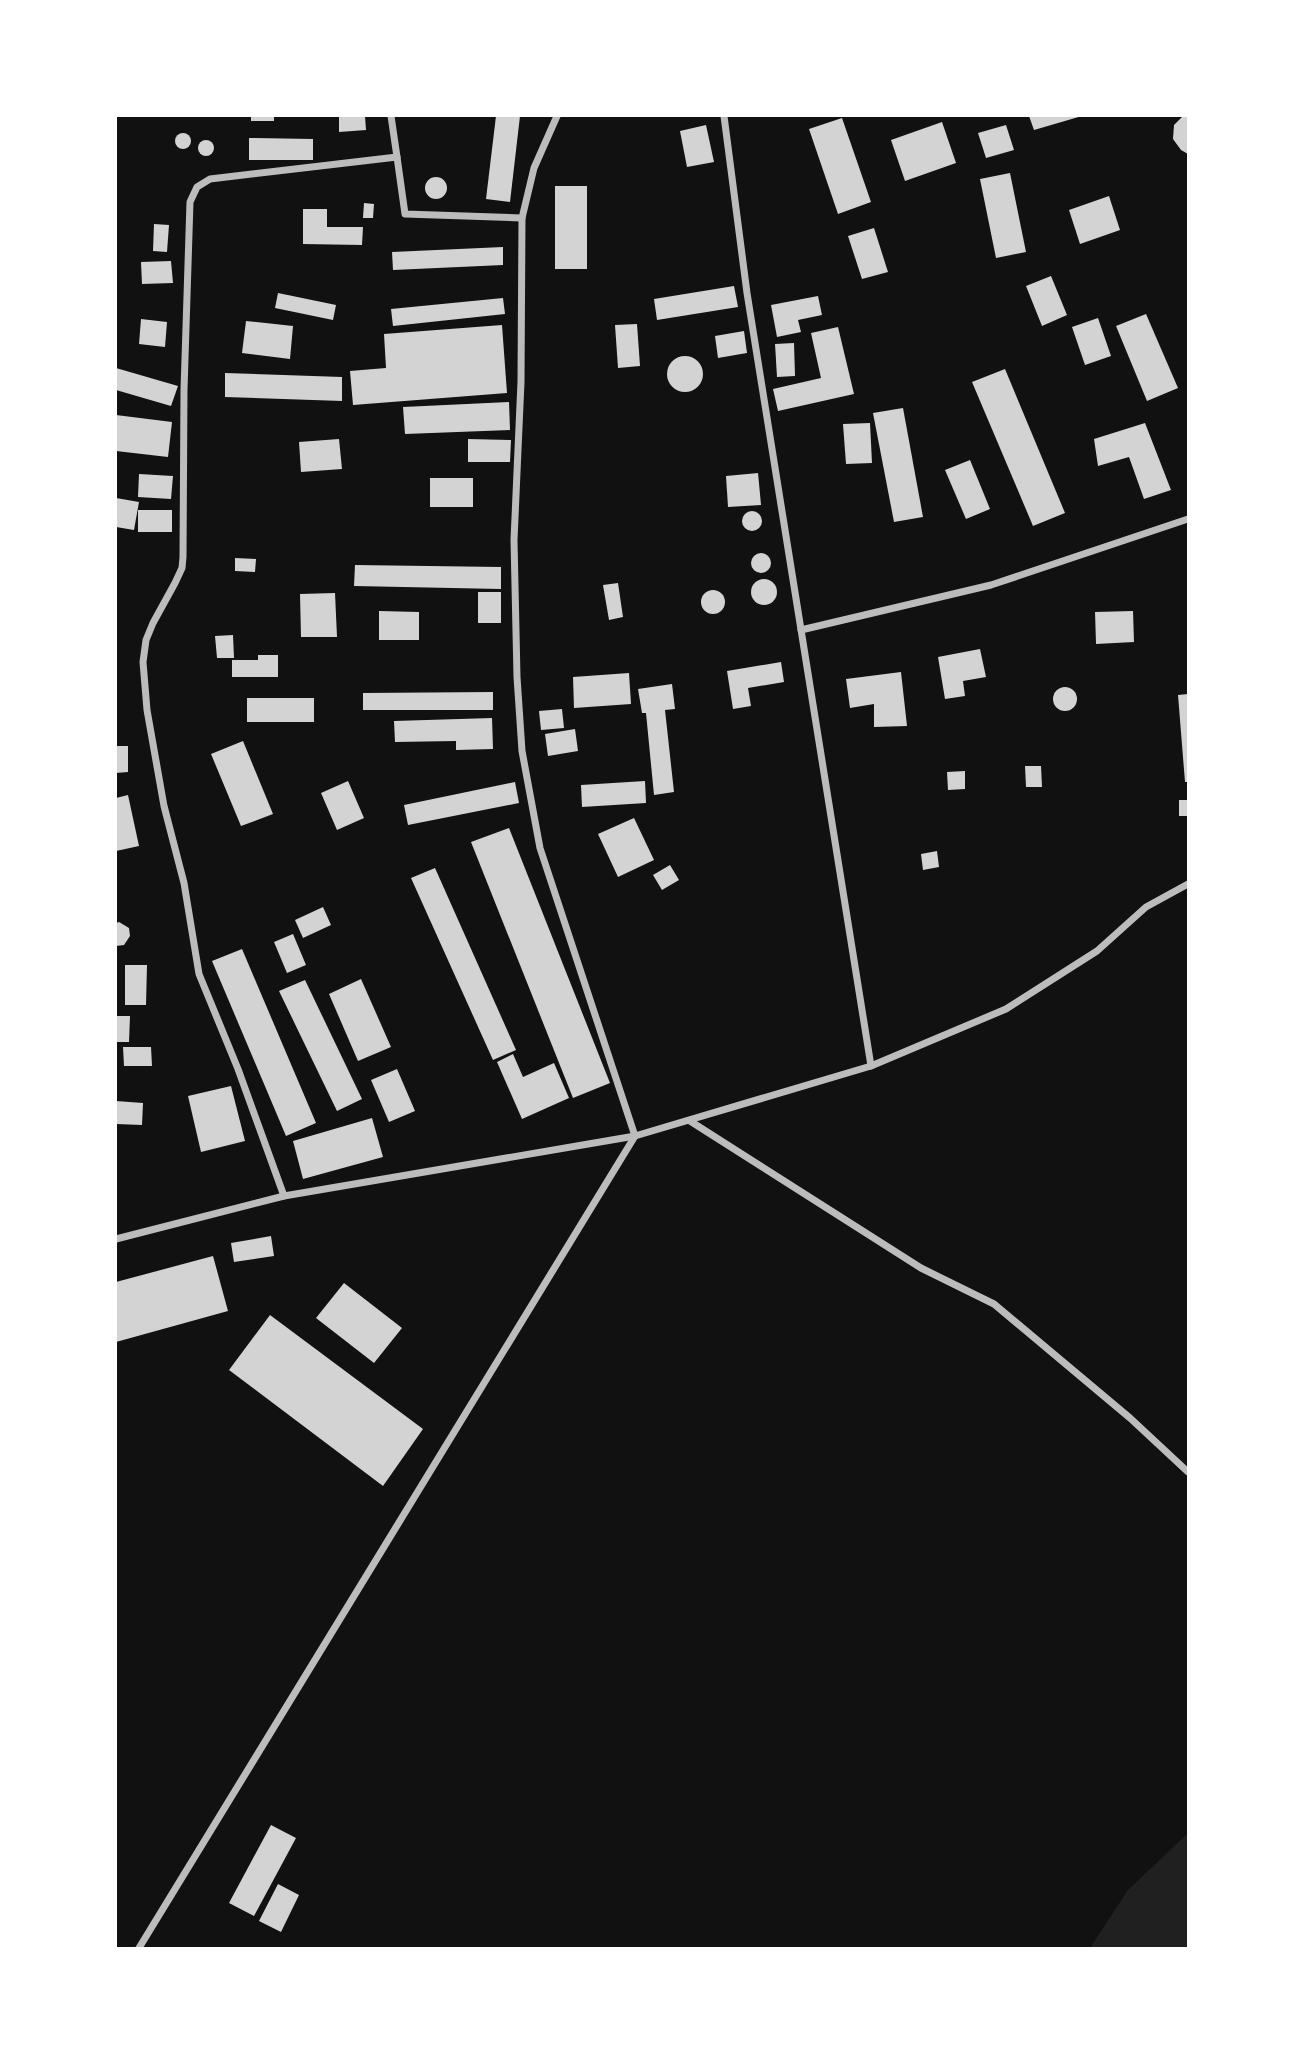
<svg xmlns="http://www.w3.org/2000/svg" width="1304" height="2064" font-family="'Nunito Sans',sans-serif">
<rect width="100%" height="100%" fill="#111"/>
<!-- green -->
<polygon fill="#202020" points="1188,1833 1188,1948 1090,1948 1128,1890"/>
<!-- building -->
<g fill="#d3d3d3">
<rect x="251" y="116" width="23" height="5"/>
<polygon points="339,116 365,116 366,130 339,132"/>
<polygon points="496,116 520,116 510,202 486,199"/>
<polygon points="1029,116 1082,116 1034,130"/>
<polygon points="1183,116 1188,116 1188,154 1181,150 1173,139 1174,125"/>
<polygon points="842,118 871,202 838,214 809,129"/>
<polygon points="942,122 956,163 905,181 891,140"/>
<polygon points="706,125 714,162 687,167 680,131"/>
<polygon points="1006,125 1014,150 986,158 978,133"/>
<circle cx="183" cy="141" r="8"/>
<polygon points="249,138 313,139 313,160 249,160"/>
<circle cx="206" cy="148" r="8"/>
<polygon points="1010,173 1026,252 996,258 980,179"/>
<circle cx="436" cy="188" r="11"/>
<rect x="555" y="186" width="32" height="83"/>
<polygon points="1109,196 1120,230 1080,244 1069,210"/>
<polygon points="364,203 374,204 373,218 363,218"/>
<polygon points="303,209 327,209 327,227 363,227 362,245 303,244"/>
<polygon points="154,224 169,225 167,252 153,251"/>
<polygon points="874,228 888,272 862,279 848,236"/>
<polygon points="503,247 503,265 393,270 392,252"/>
<polygon points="171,261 173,283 142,284 141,262"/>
<polygon points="1051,276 1067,315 1042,326 1026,286"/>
<polygon points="734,286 738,307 657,320 654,299"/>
<polygon points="278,293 336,305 333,320 275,308"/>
<polygon points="818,296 822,315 798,320 801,332 777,337 771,305"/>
<polygon points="503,298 505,314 393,326 391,309"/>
<polygon points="1146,314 1178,388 1147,401 1116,326"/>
<polygon points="1098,318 1111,356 1085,365 1072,327"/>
<polygon points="141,319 167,322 165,347 139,344"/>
<polygon points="246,321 293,326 290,359 242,353"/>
<polygon points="637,324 640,366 618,368 615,325"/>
<polygon points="502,325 507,393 353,405 350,371 386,368 384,334"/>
<polygon points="838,327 854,394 778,411 773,389 821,378 811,333"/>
<polygon points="744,331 747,353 718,358 715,336"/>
<polygon points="794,343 795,376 777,377 775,344"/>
<circle cx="685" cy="374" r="18"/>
<polygon points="116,368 178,386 171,406 116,390"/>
<polygon points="1005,369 1065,513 1033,526 972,382"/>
<polygon points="225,373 342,377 342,401 225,397"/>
<polygon points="509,402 510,430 405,434 403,407"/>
<polygon points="903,408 923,517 894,522 873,413"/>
<polygon points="116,415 172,422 168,457 116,451"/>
<polygon points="870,423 872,463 846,464 843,424"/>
<polygon points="1145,423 1171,490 1144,499 1129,457 1098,466 1094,439"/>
<polygon points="339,439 342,469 301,472 299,442"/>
<polygon points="468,439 511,440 510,462 468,462"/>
<polygon points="970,460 990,509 966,519 945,470"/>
<polygon points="758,473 761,505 728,507 726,476"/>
<polygon points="139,474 173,476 171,499 138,497"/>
<rect x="430" y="478" width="43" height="29"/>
<polygon points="116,498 139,502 134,530 116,527"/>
<rect x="138" y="510" width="34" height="22"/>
<circle cx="752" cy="521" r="10"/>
<circle cx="761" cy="563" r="10"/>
<polygon points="235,558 256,559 255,572 235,571"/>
<polygon points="355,565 501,567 501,589 354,586"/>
<circle cx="764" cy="592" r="13"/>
<polygon points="618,583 623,617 609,620 603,585"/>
<circle cx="713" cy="602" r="12"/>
<rect x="478" y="592" width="23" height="31"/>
<polygon points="335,593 337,637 301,637 300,594"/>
<polygon points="379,611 419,612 419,640 379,640"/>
<polygon points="1133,611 1134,642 1096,644 1095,612"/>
<polygon points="233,635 234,658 217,658 215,636"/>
<polygon points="980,649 986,677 963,681 965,696 945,699 938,657"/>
<polygon points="258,655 278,655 278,677 232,677 232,660 258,660"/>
<polygon points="781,662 784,682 748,688 751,706 733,709 727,671"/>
<polygon points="901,672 907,726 874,727 874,704 850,708 846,679"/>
<polygon points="629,673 631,704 574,708 573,677"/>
<polygon points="672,684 675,709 665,710 674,792 654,795 646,713 642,713 638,689"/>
<circle cx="1065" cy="699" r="12"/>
<polygon points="493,692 493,710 363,710 363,693"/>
<polygon points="1188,694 1188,782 1185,782 1178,695"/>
<rect x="247" y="698" width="67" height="24"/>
<polygon points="562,709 564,728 541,730 539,711"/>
<polygon points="492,718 493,749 456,750 456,741 395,742 394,721"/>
<polygon points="575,729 578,751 548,756 545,734"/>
<polygon points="243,741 273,814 241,826 211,754"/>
<polygon points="116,746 128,746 128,772 116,773"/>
<polygon points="1025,766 1041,766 1042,787 1026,787"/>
<polygon points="965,771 965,789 948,790 947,772"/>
<polygon points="348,781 364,818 337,830 321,793"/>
<polygon points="645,781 646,803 582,807 581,785"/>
<polygon points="515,782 519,803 408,825 404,805"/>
<polygon points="128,795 139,846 116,851 116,798"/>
<rect x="1179" y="800" width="9" height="16"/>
<polygon points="634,818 654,860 618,877 598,834"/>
<polygon points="509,828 610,1083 573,1098 471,842"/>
<polygon points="937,851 939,867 923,870 921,854"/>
<polygon points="670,865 679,880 662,890 653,875"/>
<polygon points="435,868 516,1050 493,1060 411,878"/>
<polygon points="323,907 331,925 303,938 295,920"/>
<polygon points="119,922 129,928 130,936 124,945 116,946 116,923"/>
<polygon points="293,934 306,965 287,973 274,942"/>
<polygon points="242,949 316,1123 286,1136 212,961"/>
<polygon points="125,965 147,965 146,1005 125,1005"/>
<polygon points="361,979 391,1047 358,1061 329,994"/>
<polygon points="305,980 362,1099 337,1111 279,991"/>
<polygon points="116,1016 130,1016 129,1042 116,1042"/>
<polygon points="123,1047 151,1047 152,1066 124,1066"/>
<polygon points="513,1054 523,1077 554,1063 569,1098 522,1119 497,1062"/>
<polygon points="397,1069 415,1111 389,1122 371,1080"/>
<polygon points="231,1086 245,1141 201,1152 188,1096"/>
<polygon points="116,1101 143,1103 142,1125 116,1124"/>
<polygon points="372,1118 383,1157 303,1179 293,1141"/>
<polygon points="271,1236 274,1256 234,1262 231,1243"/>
<polygon points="213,1256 228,1311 116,1342 116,1282"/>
<polygon points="344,1283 402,1328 374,1363 316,1318"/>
<polygon points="270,1315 423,1429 383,1486 229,1370"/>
<polygon points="271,1825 296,1838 254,1916 229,1903"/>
<polygon points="278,1884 299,1895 281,1932 259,1921"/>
</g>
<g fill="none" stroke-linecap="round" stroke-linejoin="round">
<!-- minor -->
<g stroke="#bcbcbc" stroke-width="7">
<polyline points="391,116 397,157"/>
<polyline points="724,116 747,293 871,1066"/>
<polyline points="801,630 991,585 1188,519"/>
<polyline points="690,1121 921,1268 994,1304 1130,1418 1188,1472"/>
<polyline points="284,1196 238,1069 199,974 184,883 164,806 147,710 143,662 146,640 153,623 175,583 182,568 183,557 184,390 190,202 197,187 210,179 397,157 405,214 522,218"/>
<polyline points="116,1239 284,1196 635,1136 871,1066 1006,1009 1097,951 1146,907 1188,884"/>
<polyline points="139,1948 635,1136 540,848 522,751 517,677 514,540 521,382 522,218 534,168 557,116"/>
</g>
</g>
<!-- border -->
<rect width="1304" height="2064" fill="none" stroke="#ffffff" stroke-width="234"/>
</svg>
